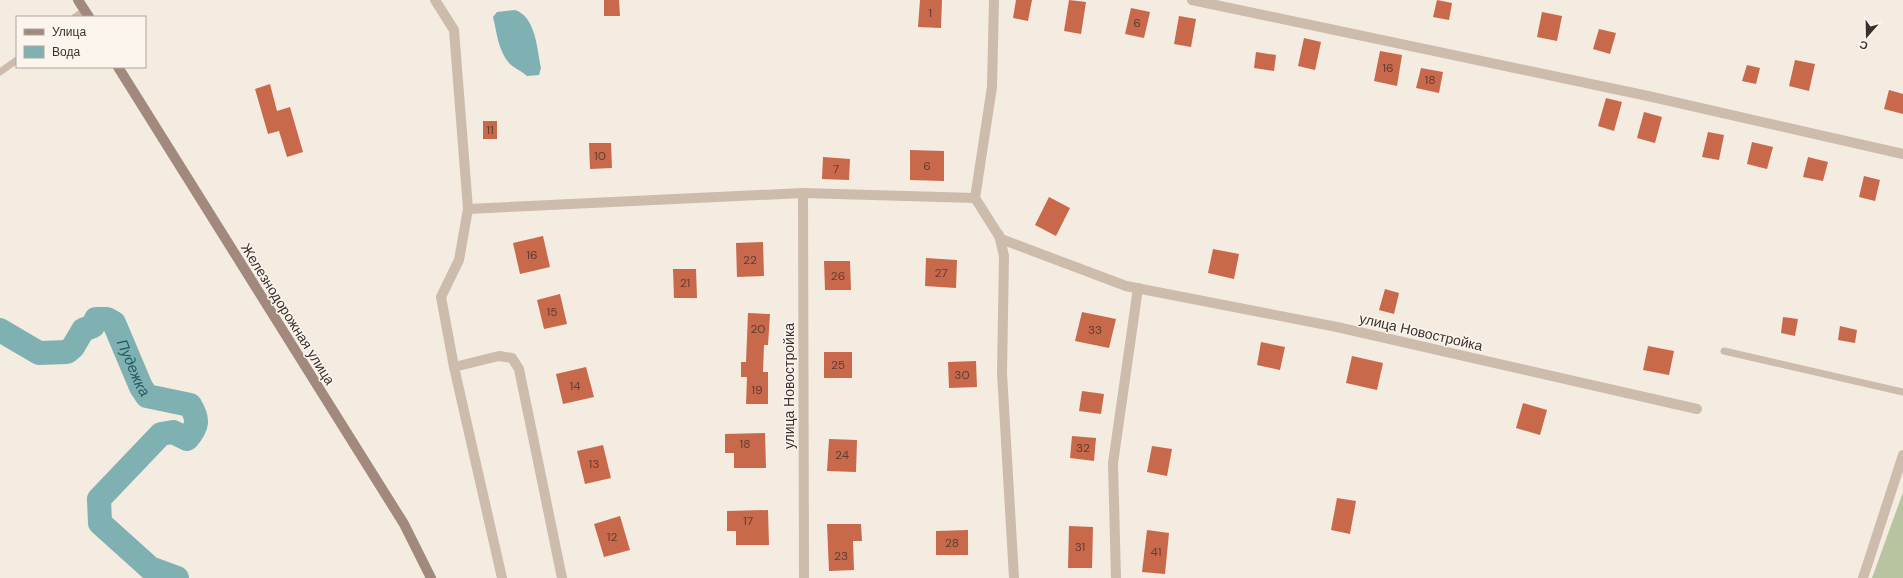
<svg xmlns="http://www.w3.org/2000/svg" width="1903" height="578" font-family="'DM Sans',sans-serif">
<rect width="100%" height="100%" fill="#f4ebe1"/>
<!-- green -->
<polygon fill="#b8c4a0" points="1903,493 1903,578 1872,578 1902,495"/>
<!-- water -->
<path fill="#7fb0b2" d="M 515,10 C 536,17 537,49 541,68 L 539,75 L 527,76 C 522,71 512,67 509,63 C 498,50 497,33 493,17 L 497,12 Z"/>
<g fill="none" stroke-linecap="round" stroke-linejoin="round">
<!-- river -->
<path stroke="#7fb0b2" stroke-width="24" id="s1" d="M 0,330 L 39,353 L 67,352 L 73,347 L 83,330 L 93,326 L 96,319 L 107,319 L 114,323 L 141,387 L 147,396 L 190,405 C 199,420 198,426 187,439 L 173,432 L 161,434 L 99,499 L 100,523 L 150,568 L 177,578"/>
</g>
<!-- building -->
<g fill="#c8694b">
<polygon points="604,0 619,0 620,16 604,16"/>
<polygon points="920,0 942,0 941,28 918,27"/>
<polygon points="1016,0 1032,0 1028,21 1013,18"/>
<polygon points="1069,0 1086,2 1081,34 1064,31"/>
<polygon points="1437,0 1452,3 1449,20 1433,17"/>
<polygon points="1131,8 1150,12 1144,38 1125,34"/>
<polygon points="1542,12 1562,16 1557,41 1537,37"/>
<polygon points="1179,16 1196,19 1191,47 1174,44"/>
<polygon points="1599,29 1616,33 1610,54 1593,49"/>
<polygon points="1304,38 1321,42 1315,70 1298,66"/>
<polygon points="1380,51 1402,55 1397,86 1374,81"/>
<polygon points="1256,52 1276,55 1274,71 1254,68"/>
<polygon points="1795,60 1815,64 1809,91 1789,86"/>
<polygon points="1747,65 1760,68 1756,84 1742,81"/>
<polygon points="1421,68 1443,72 1439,93 1416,88"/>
<polygon points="270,84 277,111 290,107 303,152 287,157 279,131 268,134 255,89"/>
<polygon points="1889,90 1903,94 1903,114 1884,109"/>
<polygon points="1606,98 1622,102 1614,131 1598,126"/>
<polygon points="1644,112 1662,117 1655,143 1637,138"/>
<rect x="483" y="121" width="14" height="18"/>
<polygon points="1708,132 1724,135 1719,160 1702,157"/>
<polygon points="1752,142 1773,147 1767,169 1747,164"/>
<polygon points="589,143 611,143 612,168 590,169"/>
<polygon points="910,150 944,151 944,181 910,180"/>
<polygon points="823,157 850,159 849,180 822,179"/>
<polygon points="1808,157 1828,162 1823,181 1803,177"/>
<polygon points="1864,176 1880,180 1875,201 1859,197"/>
<polygon points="1049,197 1070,208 1056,236 1035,225"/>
<polygon points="543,236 550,267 520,274 513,243"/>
<polygon points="763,242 764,276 737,277 736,243"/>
<polygon points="1213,249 1239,254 1234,279 1208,273"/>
<polygon points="926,258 957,260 956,288 925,286"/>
<polygon points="824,261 850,261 851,290 825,290"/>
<polygon points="673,269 696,269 697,298 674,298"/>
<polygon points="1385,289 1399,293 1394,314 1379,310"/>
<polygon points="560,294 567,324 544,329 537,300"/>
<polygon points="1082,312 1116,319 1109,348 1075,341"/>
<polygon points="748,313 770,314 768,345 764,345 763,372 768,372 768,404 746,404 747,377 741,377 741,362 746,362"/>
<polygon points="1783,317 1798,319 1795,336 1781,333"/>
<polygon points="1840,326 1857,330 1855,343 1838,340"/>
<polygon points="1261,342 1285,347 1280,370 1257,365"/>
<polygon points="1648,346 1674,351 1669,375 1643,370"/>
<rect x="824" y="352" width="28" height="26"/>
<polygon points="1352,356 1383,363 1377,390 1346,383"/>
<polygon points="976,361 977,387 949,388 948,362"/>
<polygon points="586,367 594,397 563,404 556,374"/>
<polygon points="1082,391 1104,394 1101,414 1079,411"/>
<polygon points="1523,403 1547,410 1540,435 1516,428"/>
<polygon points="765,433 766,468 734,468 734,453 725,453 725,434"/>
<polygon points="1072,436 1096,438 1094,461 1070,458"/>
<polygon points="829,439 857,440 856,472 827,471"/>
<polygon points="603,445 611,478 585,484 577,451"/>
<polygon points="1152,446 1172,449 1167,476 1147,472"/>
<polygon points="1337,498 1356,501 1350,534 1331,530"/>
<polygon points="768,510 769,545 736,545 736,531 727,531 727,511"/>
<polygon points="620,516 630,550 604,557 594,524"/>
<polygon points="827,524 861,524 862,541 853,541 854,570 829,571"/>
<polygon points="1069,526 1093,527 1092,568 1068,568"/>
<polygon points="968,530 968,555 936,555 936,531"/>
<polygon points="1147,530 1169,533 1165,574 1142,572"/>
</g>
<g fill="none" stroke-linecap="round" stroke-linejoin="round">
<!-- lane -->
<g stroke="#cdbbac" stroke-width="7">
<polyline points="75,17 85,10"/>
<polyline points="0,72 17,60"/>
<polyline points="1724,351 1903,392"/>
</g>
<!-- street -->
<g stroke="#cdbbac" stroke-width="10">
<polyline points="435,0 454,30 468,209 459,260 441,297 454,367 502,578"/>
<polyline points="994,0 992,87 975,198 1001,239 1126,286 1337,327 1697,409"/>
<polyline points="1192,0 1648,96 1903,154"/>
<polyline points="803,193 804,578"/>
<polyline points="468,209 803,193 975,198"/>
<polyline points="999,235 1004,256 1002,373 1014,578"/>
<polyline points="454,367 499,356 512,358 519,369 562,578"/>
<polyline points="1116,578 1113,463 1138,288"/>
<polyline points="1863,578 1903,455"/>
</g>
<!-- secondary -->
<g stroke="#a18a7d" stroke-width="10">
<polyline points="78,0 89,17"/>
<polyline points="118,67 404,524 431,578"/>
</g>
</g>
<g text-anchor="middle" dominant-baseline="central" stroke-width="3" stroke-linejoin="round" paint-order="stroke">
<!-- number labels -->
<g font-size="12" fill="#5e3e33">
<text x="930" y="13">1</text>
<text x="1137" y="23">6</text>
<text x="1388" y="68">16</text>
<text x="1430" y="80">18</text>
<text x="490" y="130">11</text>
<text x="600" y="156">10</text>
<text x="927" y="166">6</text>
<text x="836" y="169">7</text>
<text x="532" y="255">16</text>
<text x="750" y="260">22</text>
<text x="941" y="273">27</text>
<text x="838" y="276">26</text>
<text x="685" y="283">21</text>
<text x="552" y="312">15</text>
<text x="758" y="329">20</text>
<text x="1095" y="330">33</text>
<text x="838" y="365">25</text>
<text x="962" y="375">30</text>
<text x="575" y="386">14</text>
<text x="757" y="390">19</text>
<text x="745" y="444">18</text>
<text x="1083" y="448">32</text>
<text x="842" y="455">24</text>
<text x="594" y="464">13</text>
<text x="748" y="521">17</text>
<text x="612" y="537">12</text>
<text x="952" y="543">28</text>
<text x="1080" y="547">31</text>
<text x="1156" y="552">41</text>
<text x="841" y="556">23</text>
</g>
<!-- street labels -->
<g font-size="14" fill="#3b302b" stroke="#fbf5ee">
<text transform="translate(288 314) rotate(58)">Железнодорожная улица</text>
<text transform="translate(1421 332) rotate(13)">улица Новостройка</text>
<text transform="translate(789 386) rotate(-90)">улица Новостройка</text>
</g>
<!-- water labels -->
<g font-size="15" font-style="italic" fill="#1f5a5e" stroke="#fbf5ee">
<text stroke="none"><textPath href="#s1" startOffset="187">Пудежка</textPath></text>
</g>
</g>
<!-- legend -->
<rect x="16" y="16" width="130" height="52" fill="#fbf5ee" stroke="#aea6a0"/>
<rect x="24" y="29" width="20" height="6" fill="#a18a7d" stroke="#aea6a0"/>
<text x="52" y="36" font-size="12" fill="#3b302b">Улица</text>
<rect x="24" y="46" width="20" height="12" fill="#7fb0b2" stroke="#aea6a0"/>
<text x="52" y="56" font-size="12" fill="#3b302b">Вода</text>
<!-- north arrow -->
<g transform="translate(1867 36) rotate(200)" stroke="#fbf5ee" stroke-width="3" paint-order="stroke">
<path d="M0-3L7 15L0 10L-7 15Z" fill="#3b302b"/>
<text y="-6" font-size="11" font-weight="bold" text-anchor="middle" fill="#3b302b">С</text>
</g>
</svg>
